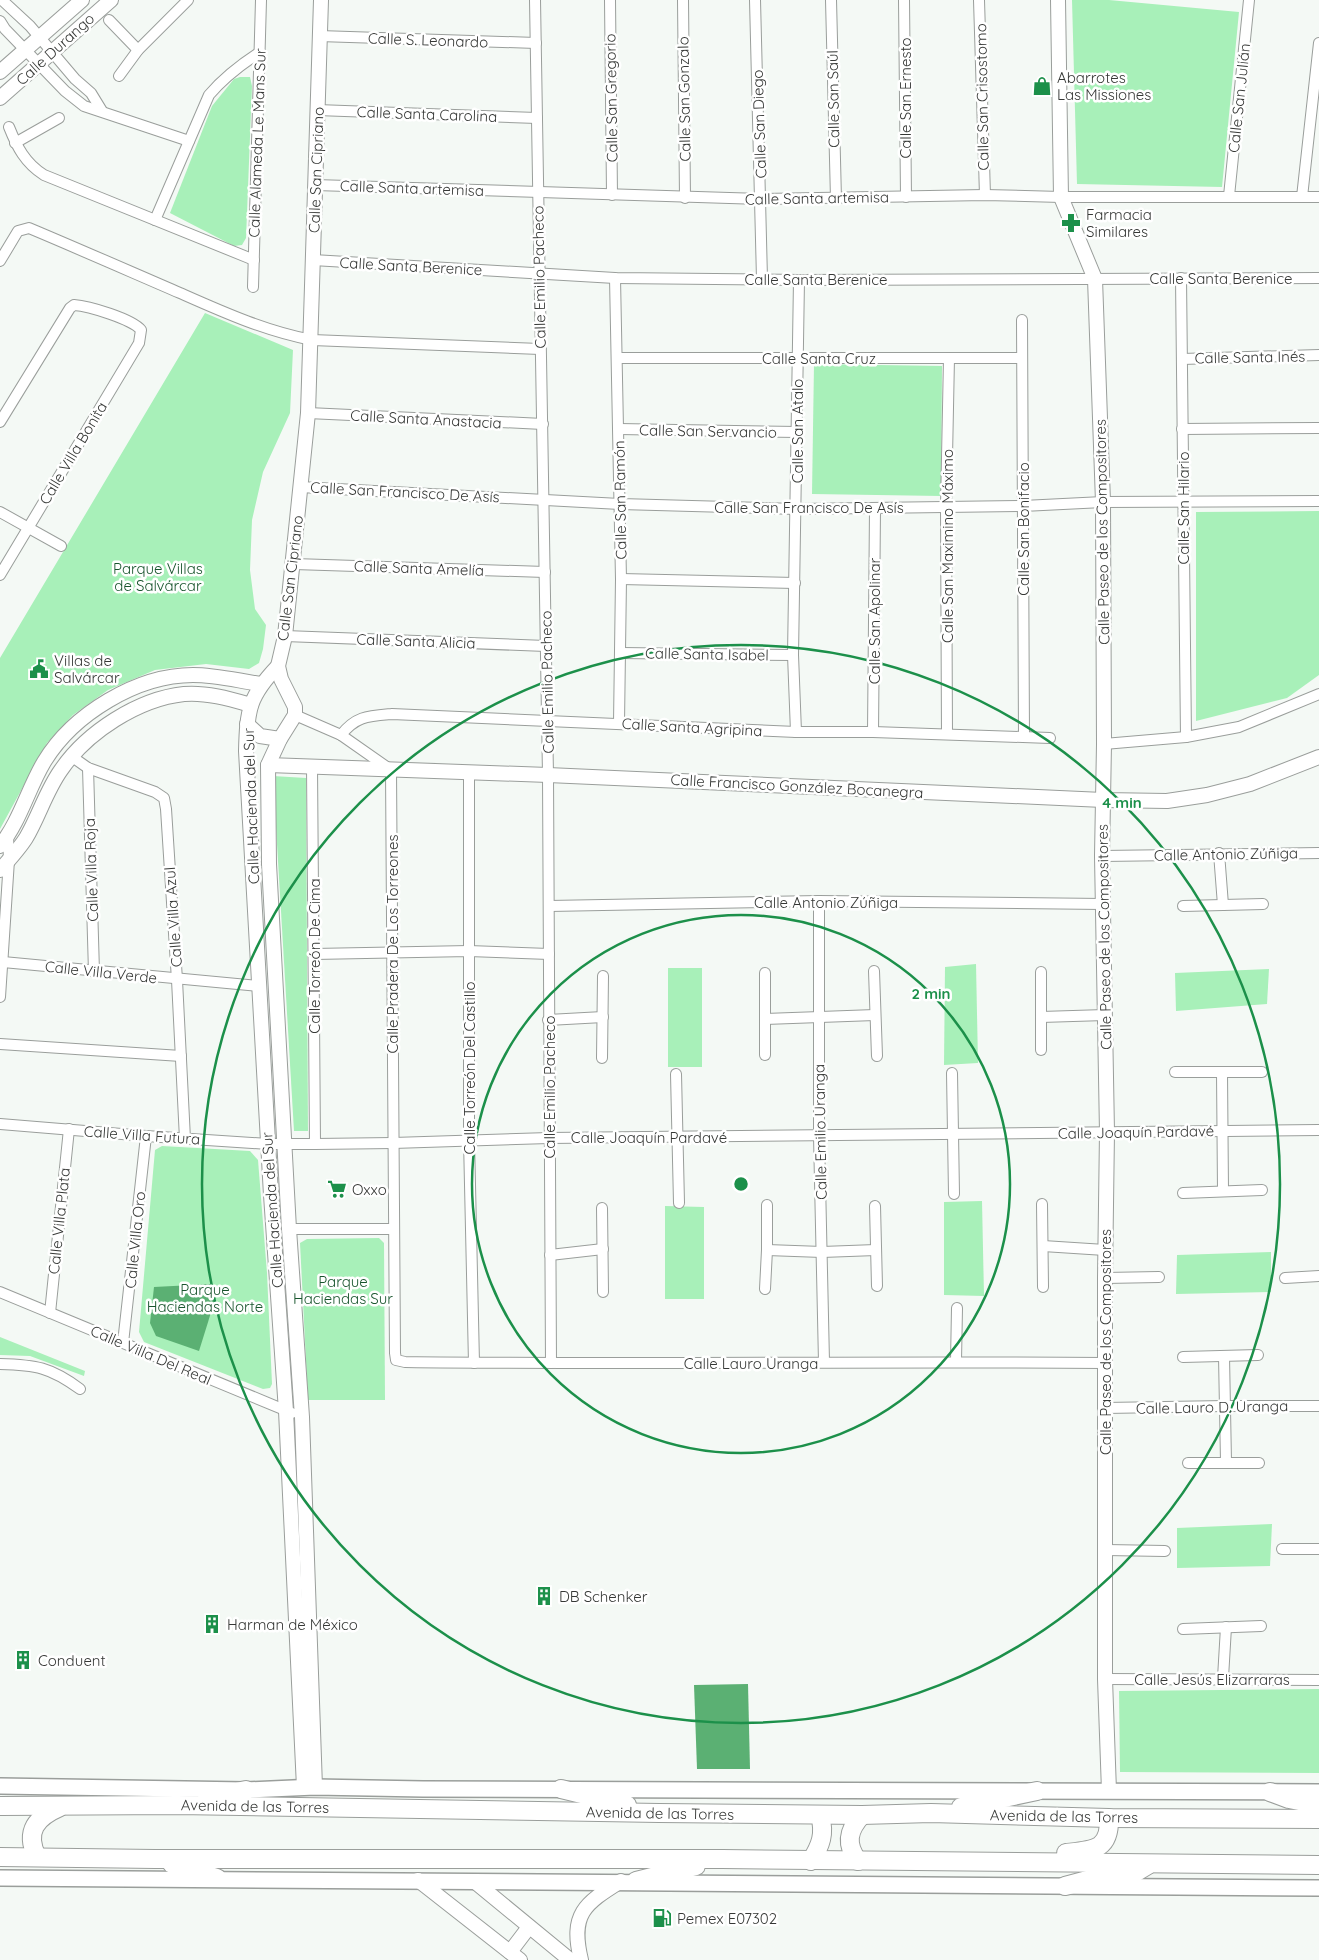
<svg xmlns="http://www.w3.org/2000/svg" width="1319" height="1960" font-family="Quicksand,sans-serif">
<rect width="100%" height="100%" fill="#f4f9f5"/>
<!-- green -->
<g fill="#a8f0b9">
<polygon points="1072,0 1109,0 1239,12 1222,187 1077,184"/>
<polygon points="240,77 250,77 252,86 246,238 242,245 234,246 170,213 212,106 234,79"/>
<polygon points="205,313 293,350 290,413 263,472 252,520 250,570 255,609 266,625 263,649 259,663 249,669 206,664 155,670 108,690 73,715 47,743 0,829 0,658"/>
<polygon points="814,364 942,366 941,496 812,494"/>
<polygon points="1319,511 1319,675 1287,698 1196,721 1196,512"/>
<polygon points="273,776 306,778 308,1131 294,1131"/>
<polygon points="976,964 978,1063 944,1065 945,967"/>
<rect x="668" y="968" width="34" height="99"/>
<polygon points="1269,969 1267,1004 1176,1011 1175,973"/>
<polygon points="162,1146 250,1151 258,1160 267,1273 272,1384 270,1388 263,1389 144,1342 139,1332 155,1150"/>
<polygon points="982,1201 984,1296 944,1295 944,1202"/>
<polygon points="665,1206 704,1207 704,1299 665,1299"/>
<polygon points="379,1238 384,1243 385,1400 308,1400 300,1243 307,1239"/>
<polygon points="1271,1252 1271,1292 1176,1294 1177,1255"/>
<polygon points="0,1337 85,1371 84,1376 30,1356 0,1355"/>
<polygon points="1272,1524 1270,1566 1177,1568 1177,1528"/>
<polygon points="1319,1689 1319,1773 1120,1772 1119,1691"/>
</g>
<!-- water -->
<g fill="#5bb073">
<polygon points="212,1284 218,1290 199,1351 156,1336 150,1323 154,1287"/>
<polygon points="748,1684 750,1769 697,1769 694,1685"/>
</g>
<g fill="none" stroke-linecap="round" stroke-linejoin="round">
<!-- street casing -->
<g stroke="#9a9e9b" stroke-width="12">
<g id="street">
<polyline points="2,0 30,26 75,79 91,93 102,111"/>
<polyline points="535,0 548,775 551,1363"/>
<polyline points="610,0 612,195"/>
<polyline points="683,0 685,198"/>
<polyline points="755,0 762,279"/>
<polyline points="831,0 836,199"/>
<polyline points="904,0 906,197"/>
<polyline points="979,0 985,195"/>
<polyline points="109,20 138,50"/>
<polyline points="0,21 5,29 65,91 84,106 189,141"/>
<polyline points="319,36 536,43"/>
<polyline points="119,76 138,50 188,0"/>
<polyline points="317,110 537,118"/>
<path d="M 9,127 C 17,147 25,163 44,175 L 254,260"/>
<polyline points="15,143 59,118"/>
<polyline points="315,185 761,199 985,195 1061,197 1319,197"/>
<polyline points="1229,196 1249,0"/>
<polyline points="1302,197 1319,43"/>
<path d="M 155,220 L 209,95 C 224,77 240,65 260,52"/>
<polyline points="313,260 615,278 799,280 1319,278"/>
<path d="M 0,261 L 18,231 L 29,228 C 79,249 129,271 180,293 C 223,312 265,331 312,340 L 540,349"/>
<polyline points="615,278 621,579 619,723"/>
<polyline points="1181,278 1186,737"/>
<polyline points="253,287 261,0"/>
<polyline points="1022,320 1024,737"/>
<polyline points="617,358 1021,358"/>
<polyline points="1182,359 1319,355"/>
<polyline points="308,413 543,424"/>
<path d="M 0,422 L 70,308 L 74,305 C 89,306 132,319 141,330 L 139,343 L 0,575"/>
<polyline points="619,429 798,432"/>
<polyline points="1182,429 1319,428"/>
<polyline points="300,487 620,504 797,509 1023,506 1103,502 1319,501"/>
<polyline points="0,512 61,546"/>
<polyline points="294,564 545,572"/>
<polyline points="621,579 795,583"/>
<polyline points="285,636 546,646"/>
<polyline points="621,653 793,655"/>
<path d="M 295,715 L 341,735 L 391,770 L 395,1353 L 396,1360 L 405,1362 C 638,1365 872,1361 1105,1363"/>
<polyline points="796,732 793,655 799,280"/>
<polyline points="873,732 875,509"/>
<polyline points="947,734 946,507 949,358"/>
<path d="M 341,735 C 356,716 368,716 392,714 L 796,732 L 873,732 L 1050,738"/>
<polyline points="1104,744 1186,737 1239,727 1319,694"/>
<polyline points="71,756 88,768 155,792 164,798 166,809 177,980 185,1139"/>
<polyline points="312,767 315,1144"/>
<polyline points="88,768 94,972"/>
<polyline points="469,772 469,1140 474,1363"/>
<polyline points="1219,853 1223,905"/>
<polyline points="1102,856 1319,853"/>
<polyline points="819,901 819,1136 824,1362"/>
<polyline points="549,906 819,901 1103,904"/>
<polyline points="1183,906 1263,904"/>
<polyline points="314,954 469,951 549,954"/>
<polyline points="3,962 259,986"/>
<polyline points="874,971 877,1056"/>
<polyline points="1041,972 1041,1050"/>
<polyline points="765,973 765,1055"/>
<polyline points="0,997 9,860 8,836"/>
<polyline points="1041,1017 1105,1015"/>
<polyline points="765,1019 875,1015"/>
<polyline points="548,1020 603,1017"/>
<polyline points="0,1044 181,1056"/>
<polyline points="602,1058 603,976"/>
<polyline points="1175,1072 1262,1072"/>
<polyline points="952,1073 954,1194"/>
<polyline points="1222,1073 1223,1191"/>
<polyline points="676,1074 679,1203"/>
<polyline points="0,1124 146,1136 268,1144 315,1144 393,1143 549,1138 1319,1130"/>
<polyline points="1183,1193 1262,1190"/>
<polyline points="1042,1204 1043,1287"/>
<polyline points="875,1206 877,1286"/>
<polyline points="602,1208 603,1292"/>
<polyline points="289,1229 393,1229"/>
<polyline points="1043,1246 1105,1250"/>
<polyline points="767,1250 822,1252 876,1250"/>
<polyline points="550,1255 603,1249"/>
<polyline points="1105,1278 1159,1277"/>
<polyline points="1285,1278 1319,1276"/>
<polyline points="765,1289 767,1250 767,1205"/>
<polyline points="0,1292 292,1413"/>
<polyline points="50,1313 69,1129"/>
<polyline points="123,1343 146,1136"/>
<polyline points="1224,1356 1226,1462"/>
<polyline points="1183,1357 1258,1355"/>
<polyline points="956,1361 957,1308"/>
<path d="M 0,1364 C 36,1365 50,1367 80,1389"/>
<polyline points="1105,1408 1225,1406 1319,1406"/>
<polyline points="1188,1463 1259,1463"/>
<polyline points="1282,1549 1319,1549"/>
<polyline points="1106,1550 1165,1551"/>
<polyline points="1183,1629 1261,1626"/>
<polyline points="1223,1678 1226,1627"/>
<polyline points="1105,1679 1319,1680"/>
</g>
</g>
<!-- secondary casing -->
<g stroke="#9a9e9b" stroke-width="16">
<g id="secondary">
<polyline points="1058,0 1061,197 1095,279 1103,502 1104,744 1102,856 1107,1132 1105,1278 1105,1679 1109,1791"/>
<polyline points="0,72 82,0"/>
<polyline points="0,98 111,0"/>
<path d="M 278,666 C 249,696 247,710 246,751 L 271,1195 L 286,1411 L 304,1787"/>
<polyline points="247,724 260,736 280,739"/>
<polyline points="268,765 548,775 1103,800 1167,801 1207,795 1250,784 1319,757"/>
<path d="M 0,846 C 20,821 28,789 44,762 C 73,714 137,675 193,675 C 216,675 239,681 261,684"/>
<path d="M 0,870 C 9,860 19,849 26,838 C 39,816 46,791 61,770 C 87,732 138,699 184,694 C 206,692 230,699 251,705"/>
<polyline points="315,1787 302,1417 289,1229 269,864 268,765 280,739 295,715 295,707 281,679 278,666 285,636 308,413 321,0"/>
<polyline points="418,1880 520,1960"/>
<polyline points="474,1881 570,1960"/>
<polyline points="510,1952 529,1927"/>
<path d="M 581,1960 C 570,1914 584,1904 621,1881"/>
</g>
</g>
<!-- primary casing -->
<g stroke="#9a9e9b" stroke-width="18">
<g id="primary">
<polyline points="0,1786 246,1790 315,1787 423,1789 1319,1792"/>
<polyline points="0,1878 1319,1888"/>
</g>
</g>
<!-- highway casing -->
<g stroke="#9a9e9b" stroke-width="20">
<g id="highway">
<polyline points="561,1789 627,1805"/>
<polyline points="1270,1792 1289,1799 1319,1805"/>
<polyline points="207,1798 246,1790"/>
<polyline points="0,1806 178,1805 659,1813 862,1815 931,1813 1109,1818 1319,1819"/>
<polyline points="961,1807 1037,1791"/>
<path d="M 1066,1853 C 1094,1850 1110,1850 1109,1818"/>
<polyline points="0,1857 155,1859 722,1859 1319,1865"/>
<path d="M 37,1857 C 24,1831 37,1817 60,1807"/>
<path d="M 811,1861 C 821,1845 825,1834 820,1815"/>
<path d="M 858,1861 C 845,1844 848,1830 862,1815"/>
<polyline points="172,1864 217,1878"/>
<polyline points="636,1881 696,1866"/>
<polyline points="1065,1886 1095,1878 1133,1874 1148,1865"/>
</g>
</g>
<!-- street -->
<use href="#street" stroke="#fff" stroke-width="10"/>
<!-- secondary -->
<use href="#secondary" stroke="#fff" stroke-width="14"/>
<!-- primary -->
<use href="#primary" stroke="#fff" stroke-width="15"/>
<!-- highway -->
<use href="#highway" stroke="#fff" stroke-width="18"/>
</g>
<!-- distance rings -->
<g fill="none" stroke="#1c904a" stroke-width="2.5">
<circle cx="741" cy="1184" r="269"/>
<circle cx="741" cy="1184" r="539"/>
</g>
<!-- icons -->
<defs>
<g id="shop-bare" transform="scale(1.5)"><path d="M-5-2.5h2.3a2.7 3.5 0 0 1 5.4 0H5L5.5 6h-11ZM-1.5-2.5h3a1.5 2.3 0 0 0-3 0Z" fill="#1c904a" stroke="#fff" stroke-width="2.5" paint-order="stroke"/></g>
<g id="pharmacy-bare" transform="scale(1.5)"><path d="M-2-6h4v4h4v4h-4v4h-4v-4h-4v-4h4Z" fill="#1c904a" stroke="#fff" stroke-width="2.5" paint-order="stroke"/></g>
<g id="civic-bare" transform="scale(1.5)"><path d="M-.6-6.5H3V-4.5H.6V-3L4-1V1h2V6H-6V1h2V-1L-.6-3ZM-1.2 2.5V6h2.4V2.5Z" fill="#1c904a" stroke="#fff" stroke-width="2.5" paint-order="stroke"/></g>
<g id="supermarket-bare" transform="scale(1.5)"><path d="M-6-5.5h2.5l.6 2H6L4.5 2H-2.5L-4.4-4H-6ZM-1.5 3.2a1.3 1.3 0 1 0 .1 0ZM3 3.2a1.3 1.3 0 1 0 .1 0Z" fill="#1c904a" stroke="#fff" stroke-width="2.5" paint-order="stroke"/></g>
<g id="building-bare" transform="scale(1.5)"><path d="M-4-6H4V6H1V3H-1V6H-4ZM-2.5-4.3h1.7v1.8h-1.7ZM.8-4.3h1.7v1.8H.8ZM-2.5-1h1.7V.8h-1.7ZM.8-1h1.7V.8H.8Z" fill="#1c904a" stroke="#fff" stroke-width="2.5" paint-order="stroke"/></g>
<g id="fuel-bare" transform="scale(1.5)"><path d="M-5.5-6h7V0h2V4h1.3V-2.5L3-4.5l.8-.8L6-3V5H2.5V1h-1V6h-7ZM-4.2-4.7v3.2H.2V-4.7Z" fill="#1c904a" stroke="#fff" stroke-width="2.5" paint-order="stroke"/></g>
</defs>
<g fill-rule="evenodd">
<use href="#shop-bare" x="1042" y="86"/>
<use href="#pharmacy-bare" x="1071" y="223"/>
<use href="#civic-bare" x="39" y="669"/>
<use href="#supermarket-bare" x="337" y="1189"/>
<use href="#building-bare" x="544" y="1596"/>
<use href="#building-bare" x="212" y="1624"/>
<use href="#building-bare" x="23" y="1660"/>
<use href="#fuel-bare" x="662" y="1918"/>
</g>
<g text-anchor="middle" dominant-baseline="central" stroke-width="5" stroke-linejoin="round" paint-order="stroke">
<!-- street labels -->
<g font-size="15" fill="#363836" stroke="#fff">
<text transform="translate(428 40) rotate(2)">Calle S. Leonardo</text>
<text transform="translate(55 49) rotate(-42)">Calle Durango</text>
<text transform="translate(982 97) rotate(-91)">Calle San Crisostomo</text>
<text transform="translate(611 98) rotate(-91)">Calle San Gregorio</text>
<text transform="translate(905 98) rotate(-90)">Calle San Ernesto</text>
<text transform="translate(1239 98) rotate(-84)">Calle San Julián</text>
<text transform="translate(684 99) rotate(-91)">Calle San Gonzalo</text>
<text transform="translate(833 99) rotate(-91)">Calle San Saúl</text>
<text transform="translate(427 114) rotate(2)">Calle Santa Carolina</text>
<text transform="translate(759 124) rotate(-92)">Calle San Diego</text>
<text transform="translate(257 143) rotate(-88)">Calle Alameda Le Mans Sur</text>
<text transform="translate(316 170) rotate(-88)">Calle San Cipriano</text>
<text transform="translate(412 188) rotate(2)">Calle Santa artemisa</text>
<text transform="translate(817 198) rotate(-1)">Calle Santa artemisa</text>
<text transform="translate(411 266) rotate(3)">Calle Santa Berenice</text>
<text transform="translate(539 277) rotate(-91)">Calle Emilio Pacheco</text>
<text x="1221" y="278">Calle Santa Berenice</text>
<text x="816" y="279">Calle Santa Berenice</text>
<text transform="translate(1250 357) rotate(-1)">Calle Santa Inés</text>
<text x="819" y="358">Calle Santa Cruz</text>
<text transform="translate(426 419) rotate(3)">Calle Santa Anastacia</text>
<text transform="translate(708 431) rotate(1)">Calle San Servancio</text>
<text transform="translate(797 431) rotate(-90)">Calle San Atalo</text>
<text transform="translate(73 453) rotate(-59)">Calle Villa Bonita</text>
<text transform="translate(405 492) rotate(3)">Calle San Francisco De Asís</text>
<text transform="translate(620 500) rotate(-91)">Calle San Ramón</text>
<text x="809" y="507">Calle San Francisco De Asís</text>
<text transform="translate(1183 508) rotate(-90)">Calle San Hilario</text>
<text transform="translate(1023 529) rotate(-90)">Calle San Bonifacio</text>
<text transform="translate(1102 532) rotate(-91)">Calle Paseo de los Compositores</text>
<text transform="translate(947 546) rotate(-90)">Calle San Maximino Máximo</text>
<text transform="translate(419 568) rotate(2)">Calle Santa Amelía</text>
<text transform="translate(290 578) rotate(-83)">Calle San Cipriano</text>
<text transform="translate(874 621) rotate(-90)">Calle San Apolinar</text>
<text transform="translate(416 641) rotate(2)">Calle Santa Alicia</text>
<text transform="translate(707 654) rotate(1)">Calle Santa Isabel</text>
<text transform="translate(547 682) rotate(-91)">Calle Emilio Pacheco</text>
<text transform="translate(692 727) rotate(3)">Calle Santa Agripina</text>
<text transform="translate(797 786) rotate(3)">Calle Francisco González Bocanegra</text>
<text transform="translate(251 806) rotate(-92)">Calle Hacienda del Sur</text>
<text transform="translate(1226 854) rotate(-1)">Calle Antonio Zúñiga</text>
<text transform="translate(91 870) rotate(-92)">Calle Villa Roja</text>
<text x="826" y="902">Calle Antonio Zúñiga</text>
<text transform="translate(173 917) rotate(-94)">Calle Villa Azul</text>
<text transform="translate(1104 937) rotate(-91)">Calle Paseo de los Compositores</text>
<text transform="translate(392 944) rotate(-90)">Calle Pradera De Los Torreones</text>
<text transform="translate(314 956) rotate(-90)">Calle Torreón De Cima</text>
<text transform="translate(101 972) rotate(6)">Calle Villa Verde</text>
<text transform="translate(469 1068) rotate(-90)">Calle Torreón Del Castillo</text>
<text transform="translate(549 1087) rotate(-90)">Calle Emilio Pacheco</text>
<text transform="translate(820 1132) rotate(-91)">Calle Emilio Uranga</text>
<text transform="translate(1136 1132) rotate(-1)">Calle Joaquín Pardavé</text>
<text transform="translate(142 1135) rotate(4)">Calle Villa Futura</text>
<text x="649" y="1137">Calle Joaquín Pardavé</text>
<text transform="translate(272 1210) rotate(-94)">Calle Hacienda del Sur</text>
<text transform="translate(59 1221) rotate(-84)">Calle Villa Plata</text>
<text transform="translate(135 1240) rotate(-84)">Calle Villa Oro</text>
<text transform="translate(1105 1342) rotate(-90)">Calle Paseo de los Compositores</text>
<text transform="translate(151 1355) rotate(23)">Calle Villa Del Real</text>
<text x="751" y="1363">Calle Lauro Uranga</text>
<text transform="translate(1212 1407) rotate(-1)">Calle Lauro D. Uranga</text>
<text x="1212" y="1679">Calle Jesús Elizarraras</text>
<text transform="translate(255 1806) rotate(1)">Avenida de las Torres</text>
<text transform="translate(660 1813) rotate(1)">Avenida de las Torres</text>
<text transform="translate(1064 1816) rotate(1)">Avenida de las Torres</text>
</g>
<!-- poi labels -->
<g font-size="15" fill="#363836" stroke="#fff" text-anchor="start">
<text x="1057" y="77">Abarrotes<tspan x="1057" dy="17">Las Missiones</tspan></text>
<text x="1086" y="214">Farmacia<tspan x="1086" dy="17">Similares</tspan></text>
<text x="54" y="660">Villas de<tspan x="54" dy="17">Salvárcar</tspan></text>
<text x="352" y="1189">Oxxo</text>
<text x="559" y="1596">DB Schenker</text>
<text x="227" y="1624">Harman de México</text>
<text x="38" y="1660">Conduent</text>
<text x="677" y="1918">Pemex E07302</text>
</g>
<!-- park labels -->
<g font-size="15" fill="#18552d" stroke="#fff">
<text x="158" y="568">Parque Villas<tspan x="158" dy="17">de Salvárcar</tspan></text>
<text x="343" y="1281">Parque<tspan x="343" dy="17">Haciendas Sur</tspan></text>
<text x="205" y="1289">Parque<tspan x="205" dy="17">Haciendas Norte</tspan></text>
</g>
</g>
<circle cx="741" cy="1184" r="8" fill="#1c904a" stroke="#fff" stroke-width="2.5"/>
<g font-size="15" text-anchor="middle" font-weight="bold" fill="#1c904a" stroke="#fff" stroke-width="5" stroke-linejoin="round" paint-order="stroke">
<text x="1122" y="808">4 min</text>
<text x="931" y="999">2 min</text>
</g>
</svg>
